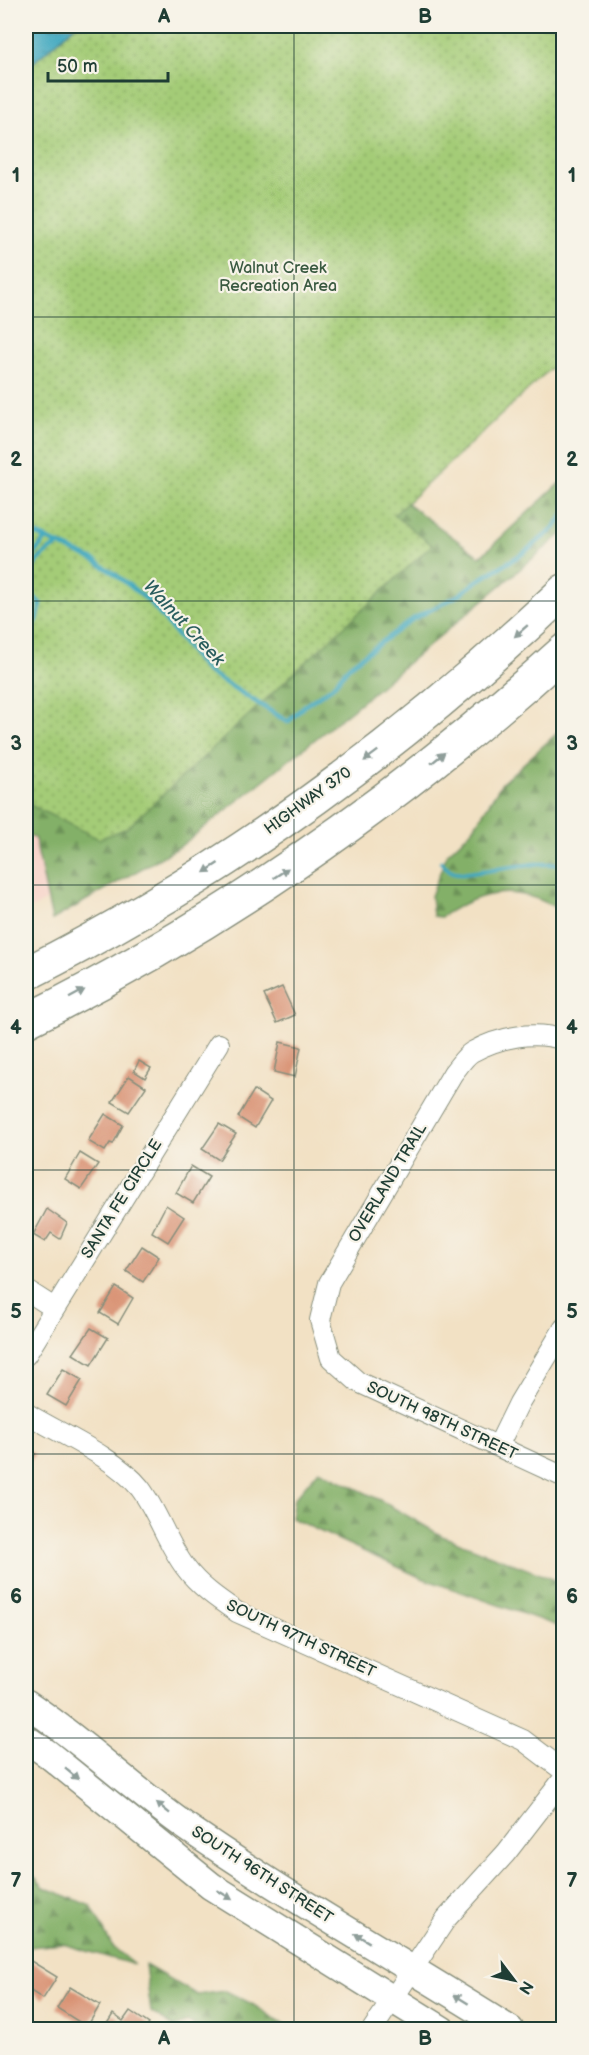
<svg xmlns="http://www.w3.org/2000/svg" width="589" height="2055" font-family="'Balsamiq Sans',sans-serif">
<defs>
<pattern id="forest-firs" width="22" height="20" patternUnits="userSpaceOnUse" patternTransform="scale(1.5)"><rect width="22" height="20" fill="#83b068"/><path d="M5 1l3.5 6h-7zM16 11l3.5 6h-7z" fill="#6b9056"/></pattern>
<pattern id="park-dots" width="8" height="8" patternUnits="userSpaceOnUse" patternTransform="scale(1.5)"><rect width="8" height="8" fill="#a4cc77"/><path d="M2 2h.1M6 6h.1" fill="none" stroke="#85a762" stroke-width="1.8" stroke-linecap="round"/></pattern>
<pattern id="water-ripples" width="26" height="14" patternUnits="userSpaceOnUse" patternTransform="scale(1.5)"><rect width="26" height="14" fill="#40a8c0"/><path d="M2 4q2-2 4 0t4 0M15 11q2-2 4 0t4 0" fill="none" stroke="#358a9d"/></pattern>
</defs>
<rect width="100%" height="100%" fill="#f7f3e8"/>
<filter id="ink" filterUnits="userSpaceOnUse"><feTurbulence type="fractalNoise" baseFrequency=".0167" numOctaves="2"/><feDisplacementMap in="SourceGraphic" scale="12" xChannelSelector="R" yChannelSelector="G"/><feConvolveMatrix kernelMatrix="1 2 1 2 8 2 1 2 1" color-interpolation-filters="sRGB"/></filter>
<filter id="wash" filterUnits="userSpaceOnUse"><feTurbulence type="fractalNoise" baseFrequency=".008" numOctaves="4" result="noise"/><feDisplacementMap in="SourceGraphic" scale="24" xChannelSelector="R" yChannelSelector="G"/><feGaussianBlur stdDeviation="1.35" result="paint"/><feColorMatrix in="noise" values="0 0 0 0 0 0 0 0 0 0 0 0 0 0 0 0 0 1.4 0 .05"/><feComposite in="paint" operator="in"/></filter>
<g filter="url(#wash)">
<rect width="100%" height="100%" fill="#f2e1c4"/>
<!-- built -->
<polygon fill="#f7d1c7" points="26,803 130,854 26,912"/>
<!-- forest -->
<g fill="url(#forest-firs)" stroke="#51764e" stroke-width="1.5">
<polygon points="257,393 480,557 563,480 563,533 353,709 181,846 52,920 35,839 26,833 26,554"/>
<path d="M 563,728 L 563,912 C 519,884 483,889 441,917 L 433,916 L 431,896 L 447,854 L 473,829 L 502,783 Z"/>
<polygon points="319,1470 380,1500 442,1536 563,1583 563,1628 422,1578 291,1518 294,1499"/>
<polygon points="26,1868 44,1887 91,1906 112,1946 135,1965 63,1944 29,1947 26,1944"/>
<polygon points="145,1965 197,1995 226,1991 252,2004 290,2029 205,2029 187,2022 174,2027 151,2012"/>
</g>
<!-- park -->
<polygon fill="url(#park-dots)" stroke="#628456" stroke-width="1.5" points="26,26 563,26 563,357 394,515 432,545 127,828 99,839 26,803"/>
<!-- water -->
<polygon fill="url(#water-ripples)" stroke="#30727a" stroke-width="1.5" points="26,26 75,26 26,69"/>
<g fill="none" stroke-linecap="round" stroke-linejoin="round">
<!-- stream -->
<g stroke="#40a8c0" stroke-width="4.5">
<polyline points="26,530 94,560 115,574 150,602 205,670 288,722 304,706 332,687 350,665 413,619 459,595 477,581 522,554 551,531 564,515"/>
<polyline points="26,560 35,553 46,539"/>
<path d="M 26,632 L 37,620 L 41,604 L 27,590 C 24,569 43,554 59,544"/>
<polyline points="441,862 450,871 462,874 535,864 564,864"/>
</g>
</g>
<g id="blocks">
<!-- building -->
<g fill="#d99375">
<polygon points="282,987 295,1015 277,1023 264,995"/>
<polygon points="280,1042 301,1047 295,1077 274,1072"/>
<polygon points="139,1061 151,1068 145,1078 134,1071"/>
<polygon points="129,1076 146,1087 129,1112 112,1102"/>
<polygon points="254,1090 271,1101 255,1128 238,1117"/>
<polygon points="105,1114 123,1125 113,1144 110,1143 105,1151 88,1141"/>
<polygon points="219,1124 236,1134 219,1160 202,1149"/>
<polygon points="80,1153 98,1164 81,1189 65,1179"/>
<polygon points="191,1166 209,1177 193,1203 176,1193"/>
<polygon points="166,1205 184,1217 168,1242 152,1232"/>
<polygon points="47,1209 67,1223 60,1239 51,1233 45,1242 33,1235"/>
<polygon points="142,1246 159,1257 143,1282 126,1271"/>
<polygon points="116,1287 133,1298 118,1324 100,1313"/>
<polygon points="91,1328 108,1338 91,1365 73,1354"/>
<polygon points="63,1369 82,1380 66,1406 47,1395"/>
<polygon points="26,1448 35,1454 26,1470"/>
<polygon points="26,1958 57,1977 43,1999 26,1988"/>
<polygon points="70,1987 100,2005 87,2027 57,2008"/>
<polygon points="130,2011 149,2024 145,2030 103,2030 113,2014 123,2021"/>
</g>
</g>
</g>
<g filter="url(#ink)">
<use href="#blocks" fill-opacity="0" stroke="#888f7c" stroke-width="1.5"/>
<g fill="none" stroke-linecap="round" stroke-linejoin="round">
<!-- street casing -->
<g stroke="#888f7c" stroke-width="22">
<g id="street">
<path d="M 564,1040 C 534,1030 499,1037 472,1052 C 465,1056 459,1066 453,1073 L 329,1283 L 320,1320 L 331,1358 L 358,1382 L 564,1477"/>
<polyline points="26,1290 54,1308"/>
<polyline points="26,1355 219,1044"/>
<path d="M 26,1413 C 60,1434 115,1457 140,1488 C 158,1512 167,1543 185,1567 C 199,1586 218,1599 237,1612 L 523,1740 L 564,1771"/>
<polyline points="498,1446 519,1403 564,1328"/>
<polyline points="372,2030 446,1919 506,1853 564,1778"/>
</g>
</g>
<!-- secondary casing -->
<g stroke="#888f7c" stroke-width="30">
<g id="secondary">
<path d="M 26,1703 C 83,1741 132,1789 188,1828 C 292,1900 403,1962 510,2030"/>
<polyline points="26,1739 48,1754 211,1886 442,2030"/>
</g>
</g>
<!-- highway casing -->
<g stroke="#888f7c" stroke-width="36">
<g id="highway">
<path d="M 26,974 C 223,875 404,743 564,591"/>
<path d="M 26,1021 C 222,924 401,798 564,651"/>
</g>
</g>
<!-- street -->
<use href="#street" stroke="#fff" stroke-width="20"/>
<!-- secondary -->
<use href="#secondary" stroke="#fff" stroke-width="27"/>
<!-- highway -->
<use href="#highway" stroke="#fff" stroke-width="33"/>
</g>
<!-- one-way arrows -->
<defs><path id="oneway-solid" d="M-6-.8H1V-3.2L6.5 0L1 3.2V.8H-6Z" transform="scale(1.5)"/></defs>
<g fill="#8f9e9a">
<use href="#oneway-solid" transform="translate(521 631) rotate(139)"/>
<use href="#oneway-solid" transform="translate(371 756) rotate(143)"/>
<use href="#oneway-solid" transform="translate(438 758) rotate(-39)"/>
<use href="#oneway-solid" transform="translate(211 868) rotate(147)"/>
<use href="#oneway-solid" transform="translate(281 873) rotate(-34)"/>
<use href="#oneway-solid" transform="translate(77 994) rotate(-28)"/>
<use href="#oneway-solid" transform="translate(72 1774) rotate(39)"/>
<use href="#oneway-solid" transform="translate(163 1808) rotate(-141)"/>
<use href="#oneway-solid" transform="translate(225 1895) rotate(32)"/>
<use href="#oneway-solid" transform="translate(362 1938) rotate(-149)"/>
<use href="#oneway-solid" transform="translate(461 1999) rotate(-148)"/>
</g>
</g>
<!-- grid -->
<path fill="none" stroke="#1f3d34" stroke-width="1.5" stroke-opacity="0.55" d="M 294,26 L 294,2030M 26,317 L 564,317M 26,601 L 564,601M 26,885 L 564,885M 26,1170 L 564,1170M 26,1454 L 564,1454M 26,1738 L 564,1738"/>
<g text-anchor="middle" dominant-baseline="central" stroke-width="4.5" stroke-linejoin="round" paint-order="stroke">
<!-- park labels -->
<g font-size="16" fill="#3a5a41" stroke="#f7f3e8">
<text x="278" y="268">Walnut Creek<tspan x="278" dy="18">Recreation Area</tspan></text>
</g>
<!-- street labels -->
<g font-size="16" fill="#1f3d34" stroke="#f7f3e8">
<text transform="translate(308 801) rotate(-36)">HIGHWAY 370</text>
<text transform="translate(388 1183) rotate(-59)">OVERLAND TRAIL</text>
<text transform="translate(122 1199) rotate(-58)">SANTA FE CIRCLE</text>
<text transform="translate(442 1421) rotate(25)">SOUTH 98TH STREET</text>
<text transform="translate(301 1639) rotate(25)">SOUTH 97TH STREET</text>
<text transform="translate(262 1875) rotate(33)">SOUTH 96TH STREET</text>
</g>
<!-- water labels -->
<g font-size="18" font-style="italic" fill="#295d5e" stroke="#f7f3e8">
<text transform="translate(184 623) rotate(47)">Walnut Creek</text>
</g>
</g>
<!-- margin -->
<rect width="589" height="2055" fill="none" stroke="#f7f3e8" stroke-width="66"/>
<!-- north arrow -->
<g transform="translate(514 1980) rotate(122)" stroke="#f7f3e8" stroke-width="4.5" paint-order="stroke">
<path d="M0-4.5L10 22L0 15L-10 22Z" fill="#1f3d34"/>
<text y="-9" font-size="16" font-weight="bold" text-anchor="middle" fill="#1f3d34">N</text>
</g>
<!-- scale -->
<path d="M48 72v9h120v-9" fill="none" stroke="#1f3d34" stroke-width="3"/>
<text x="57" y="72" font-size="18" fill="#1f3d34" stroke="#f7f3e8" stroke-width="4.5" paint-order="stroke">50 m</text>
<rect x="33" y="33" width="523" height="1989" fill="none" stroke="#1f3d34" stroke-width="2"/>
<g font-size="20" text-anchor="middle" font-weight="bold" fill="#1f3d34">
<text x="164" y="23">A</text>
<text x="425" y="23">B</text>
<text x="16" y="182">1</text>
<text x="572" y="182">1</text>
<text x="16" y="466">2</text>
<text x="572" y="466">2</text>
<text x="16" y="750">3</text>
<text x="572" y="750">3</text>
<text x="16" y="1034">4</text>
<text x="572" y="1034">4</text>
<text x="16" y="1318">5</text>
<text x="572" y="1318">5</text>
<text x="16" y="1603">6</text>
<text x="572" y="1603">6</text>
<text x="16" y="1887">7</text>
<text x="572" y="1887">7</text>
<text x="164" y="2045">A</text>
<text x="425" y="2045">B</text>
</g>
</svg>
